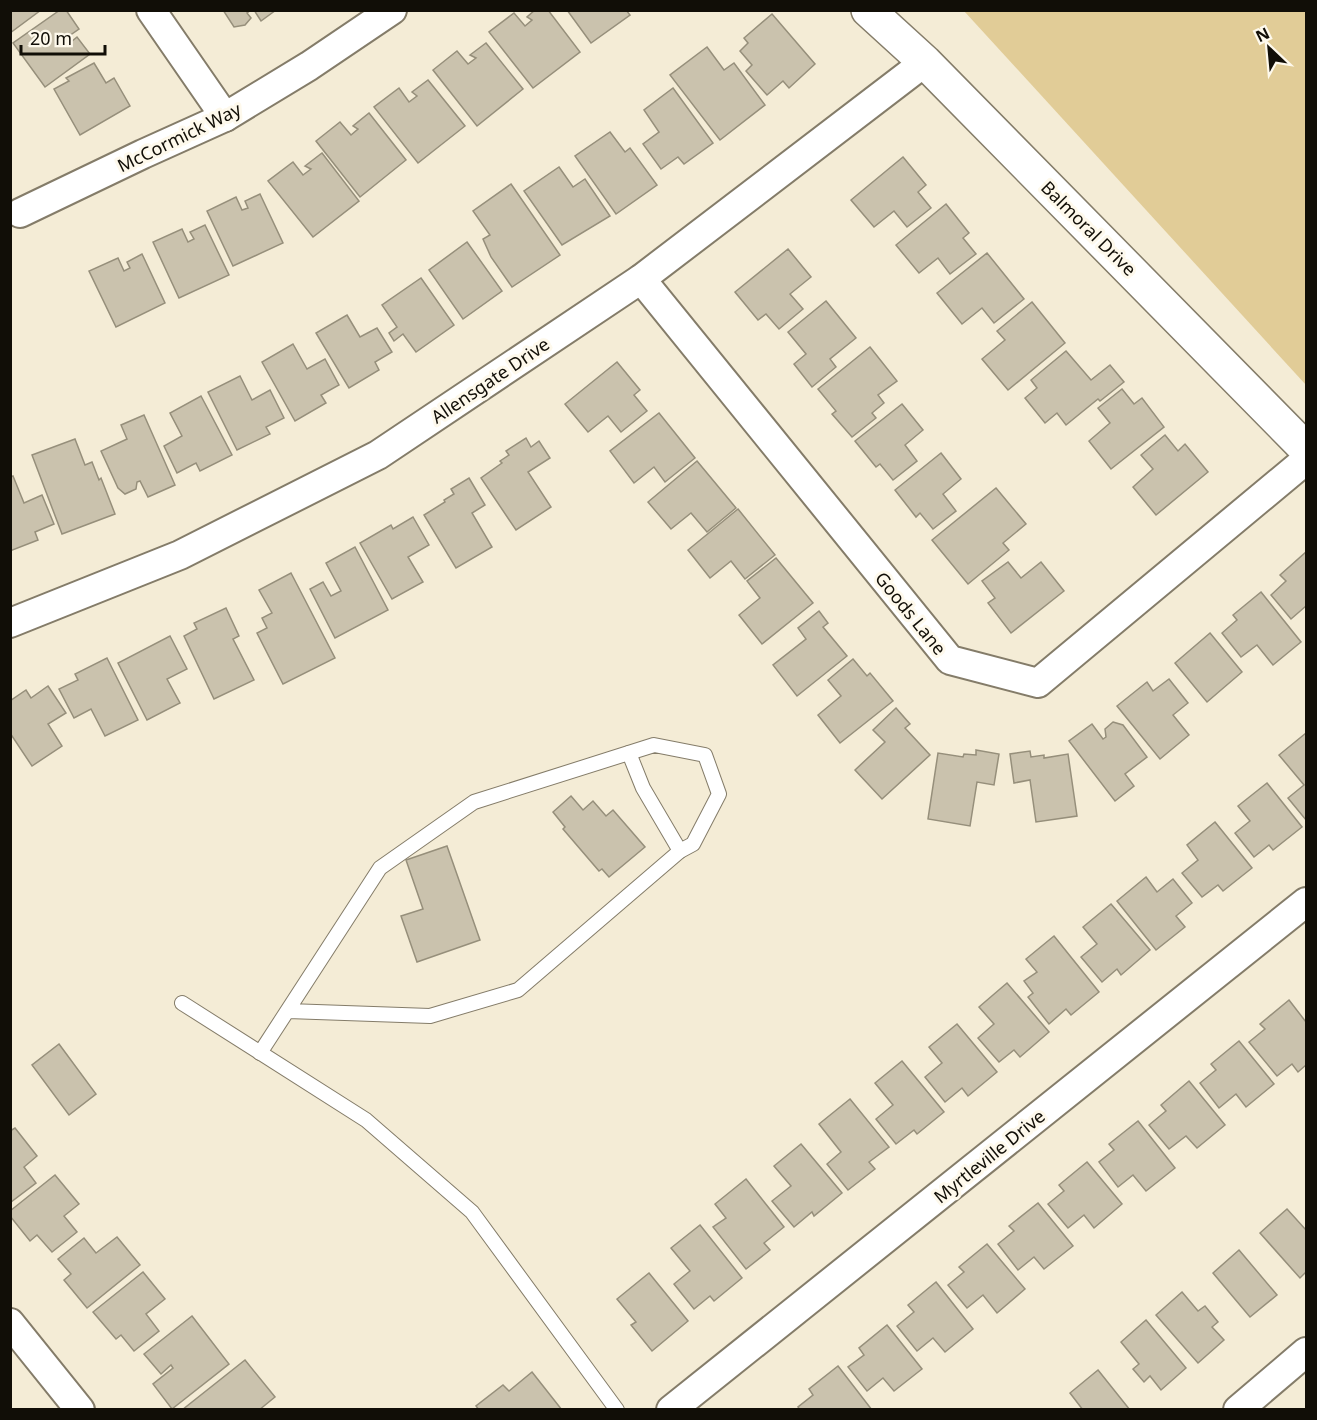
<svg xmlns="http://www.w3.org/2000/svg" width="1317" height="1420" font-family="'Noto Sans',sans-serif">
<rect width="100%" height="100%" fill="#f4ecd6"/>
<!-- green -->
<polygon fill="#e1cc97" points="964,11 1306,11 1306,385"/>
<!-- building -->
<g fill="#cac2ad" stroke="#968f7b" stroke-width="1.5">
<polygon points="10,10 41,10 10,33"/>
<polygon points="60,10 66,10 79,29 69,36 71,42 77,37 90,54 45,87 13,43"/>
<polygon points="223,10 251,10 247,13 251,18 245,25 234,27"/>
<polygon points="254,10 276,10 261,21"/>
<polygon points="535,10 548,10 580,52 533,88 489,32 514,13 525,26 532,20 527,17"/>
<polygon points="567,10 626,10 630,15 591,43"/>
<polygon points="772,14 815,64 789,88 783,81 767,95 746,71 752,65 740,51 748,43 744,38"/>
<polygon points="486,43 523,89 477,126 433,70 457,51 468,64 476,58 470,55"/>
<polygon points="707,47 724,70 734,63 765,105 720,140 670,75"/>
<polygon points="94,63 106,83 114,78 130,106 80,135 54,89 69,81 66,78"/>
<polygon points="428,80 465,126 418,163 374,107 399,88 409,102 417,96 412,92"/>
<polygon points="673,88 713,143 684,164 678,157 661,169 643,144 659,132 644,110"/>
<polygon points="369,113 406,160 360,197 316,141 340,122 351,135 358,129 353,126"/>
<polygon points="610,132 625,152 630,148 657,185 616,214 575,156"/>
<polygon points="322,153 359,201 313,237 268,181 293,162 303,175 311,169 305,166"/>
<polygon points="903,157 926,185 918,192 931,208 907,227 894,211 874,227 851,200"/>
<polygon points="559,167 573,187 585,179 610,216 562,245 524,191"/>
<polygon points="511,184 560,255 512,287 491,257 483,239 490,235 473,211"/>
<polygon points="260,194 283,243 233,266 207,211 236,197 242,210 248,208 245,201"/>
<polygon points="946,204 969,233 963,238 976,254 950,274 938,258 919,273 896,245"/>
<polygon points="205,225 229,275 179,298 153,242 182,229 188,242 194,239 190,232"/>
<polygon points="467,242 502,291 463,319 429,270"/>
<polygon points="788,249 811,277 790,294 803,309 779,329 766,314 758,320 735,292"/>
<polygon points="987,253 1024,299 994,323 982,308 962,324 937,293"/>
<polygon points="142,254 165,303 116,327 89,271 118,258 124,271 130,268 127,262"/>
<polygon points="421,278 454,325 416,352 403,334 394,341 389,333 397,327 382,305"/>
<polygon points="826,301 856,338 830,359 836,367 812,387 794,364 806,354 788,332"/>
<polygon points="1032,302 1065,343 1008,390 982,359 1005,340 997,331"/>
<polygon points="347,315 360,337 377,328 392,352 375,362 379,370 349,388 316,333"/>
<polygon points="293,344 307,369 325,359 339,385 321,395 326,403 295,421 262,362"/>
<polygon points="870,347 897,381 878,395 884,403 872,413 876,418 852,437 832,414 836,411 818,389"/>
<polygon points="1066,351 1091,380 1110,365 1124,382 1100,401 1098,399 1066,425 1057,413 1045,423 1025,398 1037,388 1031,380"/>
<polygon points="617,362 640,390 634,395 647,411 621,432 608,416 588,432 565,404"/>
<polygon points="240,376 252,400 270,390 284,418 266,427 270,434 237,450 208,392"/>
<polygon points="1122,389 1134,404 1142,398 1164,427 1111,469 1089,441 1110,423 1098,408"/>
<polygon points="201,396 232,455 200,471 196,463 177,473 164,446 182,436 170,413"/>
<polygon points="902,404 923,430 905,445 917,461 893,480 880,464 876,467 855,441"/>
<polygon points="659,413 695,458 665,482 654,467 634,483 610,451"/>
<polygon points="144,415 175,485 148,497 140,481 137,482 136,489 125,494 118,488 101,451 127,439 121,425"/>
<polygon points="1165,435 1178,451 1185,444 1208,472 1156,515 1133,487 1153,469 1141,455"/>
<polygon points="526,438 531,447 539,441 550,458 528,472 551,507 516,530 481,478 502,463 500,461 509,455 506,451"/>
<polygon points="75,439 85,465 92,462 99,480 101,478 115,514 62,534 32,455"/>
<polygon points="941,453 961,479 943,494 956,511 933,529 920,513 916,517 895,490"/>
<polygon points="697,461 736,508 707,532 691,513 671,529 648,502"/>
<polygon points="13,476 24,503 42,495 54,524 35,532 38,540 10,551 10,477"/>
<polygon points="469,478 485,505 472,513 492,547 456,568 424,515 445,502 444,500 454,494 451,489"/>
<polygon points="996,488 1026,524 1003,543 1009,550 968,584 932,540"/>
<polygon points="738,509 775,555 745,579 731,561 710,578 688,550"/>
<polygon points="413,517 429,545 408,557 423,582 392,599 360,543 391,525 393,529"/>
<polygon points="355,547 388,610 335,638 310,589 323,582 331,596 341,591 326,563"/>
<polygon points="1306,552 1306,606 1291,619 1271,595 1286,581 1280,575"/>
<polygon points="776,558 813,603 762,644 739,615 760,598 747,581"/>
<polygon points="1008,562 1021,578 1041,562 1064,591 1011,633 988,603 995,598 982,581"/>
<polygon points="291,573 335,658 283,684 257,633 267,628 262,618 272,613 259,590"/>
<polygon points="1261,592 1301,642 1273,665 1257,645 1241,657 1222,633 1237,620 1233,615"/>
<polygon points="226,608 239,636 233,639 254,680 214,699 184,636 197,629 194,623"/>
<polygon points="819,611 828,623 823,627 847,656 797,696 773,665 806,639 798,628"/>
<polygon points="1210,633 1242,672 1207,702 1175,663"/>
<polygon points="170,636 187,669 167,679 180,703 147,720 118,663"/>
<polygon points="107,658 138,720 105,736 91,709 74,718 59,689 78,680 75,674"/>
<polygon points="853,659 867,676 870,673 893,701 840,743 818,715 841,696 828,680"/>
<polygon points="1169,679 1188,703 1173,715 1189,735 1160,759 1117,706 1147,682 1153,691"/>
<polygon points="48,686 66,713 48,724 62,746 32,766 10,733 10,701 26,690 31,698"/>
<polygon points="896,708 910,724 905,728 930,755 882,799 855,770 885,742 873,730"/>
<polygon points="1113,722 1123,725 1147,757 1125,774 1134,786 1115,801 1069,741 1092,724 1103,739 1106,737 1105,729"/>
<polygon points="1306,733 1306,820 1288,798 1304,785 1279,755"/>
<polygon points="976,750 999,754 994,785 977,782 970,826 928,819 938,753 963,757 964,754 976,755"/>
<polygon points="1030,751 1031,757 1044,755 1044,758 1068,754 1077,816 1036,822 1030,780 1014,783 1010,754"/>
<polygon points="1267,783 1302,827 1273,850 1269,845 1254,857 1235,833 1250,821 1238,806"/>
<polygon points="571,796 583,810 593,801 606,816 613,810 645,847 609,877 602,869 599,871 563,829 565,827 553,812"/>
<polygon points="1215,822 1252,868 1223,891 1218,885 1202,897 1182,873 1198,860 1187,845"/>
<polygon points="447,846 480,940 417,962 401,916 423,909 406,860"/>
<polygon points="1146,877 1157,892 1173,879 1192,903 1176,916 1185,927 1156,950 1117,901"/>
<polygon points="1111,904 1150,950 1121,975 1117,969 1102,982 1081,957 1097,944 1083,927"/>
<polygon points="1054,936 1099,992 1071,1015 1066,1009 1049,1024 1028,997 1033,993 1024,981 1037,972 1026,959"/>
<polygon points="1007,983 1049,1032 1020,1057 1014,1050 999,1062 978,1038 994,1024 979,1007"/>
<polygon points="1289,1000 1306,1022 1306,1065 1298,1072 1292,1064 1277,1076 1249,1042 1265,1029 1260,1024"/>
<polygon points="957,1024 997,1072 968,1096 962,1088 945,1102 925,1077 942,1063 929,1047"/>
<polygon points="1239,1041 1274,1084 1246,1107 1236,1094 1219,1108 1200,1083 1216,1070 1211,1064"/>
<polygon points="59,1044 96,1094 69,1115 32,1065"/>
<polygon points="902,1061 944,1112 917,1134 914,1130 896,1144 876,1119 893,1105 875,1083"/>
<polygon points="1189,1081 1225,1125 1197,1148 1186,1136 1169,1149 1149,1125 1166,1111 1161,1105"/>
<polygon points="850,1099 889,1147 869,1162 875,1169 848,1190 827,1164 841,1152 819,1124"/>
<polygon points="1138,1121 1175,1168 1146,1191 1133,1175 1118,1187 1099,1162 1114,1150 1109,1144"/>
<polygon points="15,1128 37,1156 24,1167 36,1183 11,1202 10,1131"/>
<polygon points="801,1144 842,1193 814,1216 812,1212 794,1227 772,1201 791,1186 774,1166"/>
<polygon points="1087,1162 1122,1204 1094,1228 1084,1215 1068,1228 1048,1204 1064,1191 1059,1185"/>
<polygon points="55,1175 79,1204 64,1216 77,1232 52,1252 37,1235 30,1241 10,1216 10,1211"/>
<polygon points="746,1179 784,1227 764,1243 770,1250 746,1269 713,1227 726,1218 715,1204"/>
<polygon points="1038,1203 1073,1246 1044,1269 1034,1257 1018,1270 998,1244 1014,1231 1009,1226"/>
<polygon points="1287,1209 1306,1230 1306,1272 1300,1278 1260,1233"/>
<polygon points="700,1225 742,1278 714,1301 710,1296 694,1309 674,1284 690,1271 671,1248"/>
<polygon points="117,1237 140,1265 87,1308 64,1280 71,1274 58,1259 84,1238 96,1253"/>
<polygon points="987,1244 1025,1289 997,1313 983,1295 967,1308 948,1285 964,1272 959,1267"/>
<polygon points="1239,1250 1277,1295 1250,1317 1213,1273"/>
<polygon points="143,1272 165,1299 146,1314 159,1331 134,1351 121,1335 116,1339 93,1312"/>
<polygon points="649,1273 688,1321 652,1351 631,1325 636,1322 617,1299"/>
<polygon points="936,1282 973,1329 945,1352 933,1338 917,1351 897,1326 914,1312 908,1305"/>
<polygon points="1182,1292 1198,1311 1205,1306 1218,1322 1212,1327 1224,1340 1198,1363 1156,1315"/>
<polygon points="192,1316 229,1364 172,1409 153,1384 173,1368 171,1365 161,1374 144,1354"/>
<polygon points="1146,1320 1186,1368 1161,1390 1150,1376 1144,1382 1133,1369 1139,1364 1121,1342"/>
<polygon points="887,1325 922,1369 894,1391 883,1378 867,1391 848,1367 864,1355 859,1348"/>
<polygon points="245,1360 275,1397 259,1410 182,1410"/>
<polygon points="838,1366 872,1410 800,1410 798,1407 813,1395 809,1389"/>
<polygon points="1098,1370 1130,1410 1083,1410 1070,1393"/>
<polygon points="532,1372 562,1410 479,1410 476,1406 503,1385 509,1391"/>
</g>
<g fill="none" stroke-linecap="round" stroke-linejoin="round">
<!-- service casing -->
<g stroke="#847c69" stroke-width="16">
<g id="service">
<polyline points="629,753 643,788 680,851"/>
<polyline points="182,1003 366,1120 472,1212 617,1410"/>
<polyline points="260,1053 380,868 474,802 654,745 705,755 719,794 693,844 680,851 518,990 430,1016 288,1011"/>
</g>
</g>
<!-- minor casing -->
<g stroke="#847c69" stroke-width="32">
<g id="minor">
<polyline points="151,10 225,117"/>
<polyline points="20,213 143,154 225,117 309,66 392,10"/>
<polyline points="641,279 950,660 1038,683 1306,460"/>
<polyline points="10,623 180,555 378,455 641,279 925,62"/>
<polyline points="10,1323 80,1410"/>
<polyline points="671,1410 1306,902"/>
<polyline points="1238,1410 1306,1352"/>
</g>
</g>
<!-- tertiary casing -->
<g stroke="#847c69" stroke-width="36">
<polyline id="tertiary" points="868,10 925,62 1306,449"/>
</g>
<!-- service -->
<use href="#service" stroke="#fff" stroke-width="14"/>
<!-- minor -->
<use href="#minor" stroke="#fff" stroke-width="28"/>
<!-- tertiary -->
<use href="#tertiary" stroke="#fff" stroke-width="33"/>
</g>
<g text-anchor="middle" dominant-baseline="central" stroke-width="6" stroke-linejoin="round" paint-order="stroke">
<!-- street labels -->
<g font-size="18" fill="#110e07" stroke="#fef9ec">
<text transform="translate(179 137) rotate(-26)">McCormick Way</text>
<text transform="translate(1089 228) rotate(45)">Balmoral Drive</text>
<text transform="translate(490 380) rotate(-34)">Allensgate Drive</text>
<text transform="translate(911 613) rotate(51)">Goods Lane</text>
<text transform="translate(989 1156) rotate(-39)">Myrtleville Drive</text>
</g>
</g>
<!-- border -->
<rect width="1317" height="1420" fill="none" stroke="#110e07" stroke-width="24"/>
<!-- north arrow -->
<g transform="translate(1269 48) rotate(334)" stroke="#fef9ec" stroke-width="4.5" paint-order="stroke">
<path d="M0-4.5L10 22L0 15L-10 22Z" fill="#110e07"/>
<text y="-9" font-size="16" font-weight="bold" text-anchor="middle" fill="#110e07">N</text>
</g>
<!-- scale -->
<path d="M21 45v9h84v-9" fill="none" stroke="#110e07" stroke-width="3"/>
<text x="30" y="45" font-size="18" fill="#110e07" stroke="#fef9ec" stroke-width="4.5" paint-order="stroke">20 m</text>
</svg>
